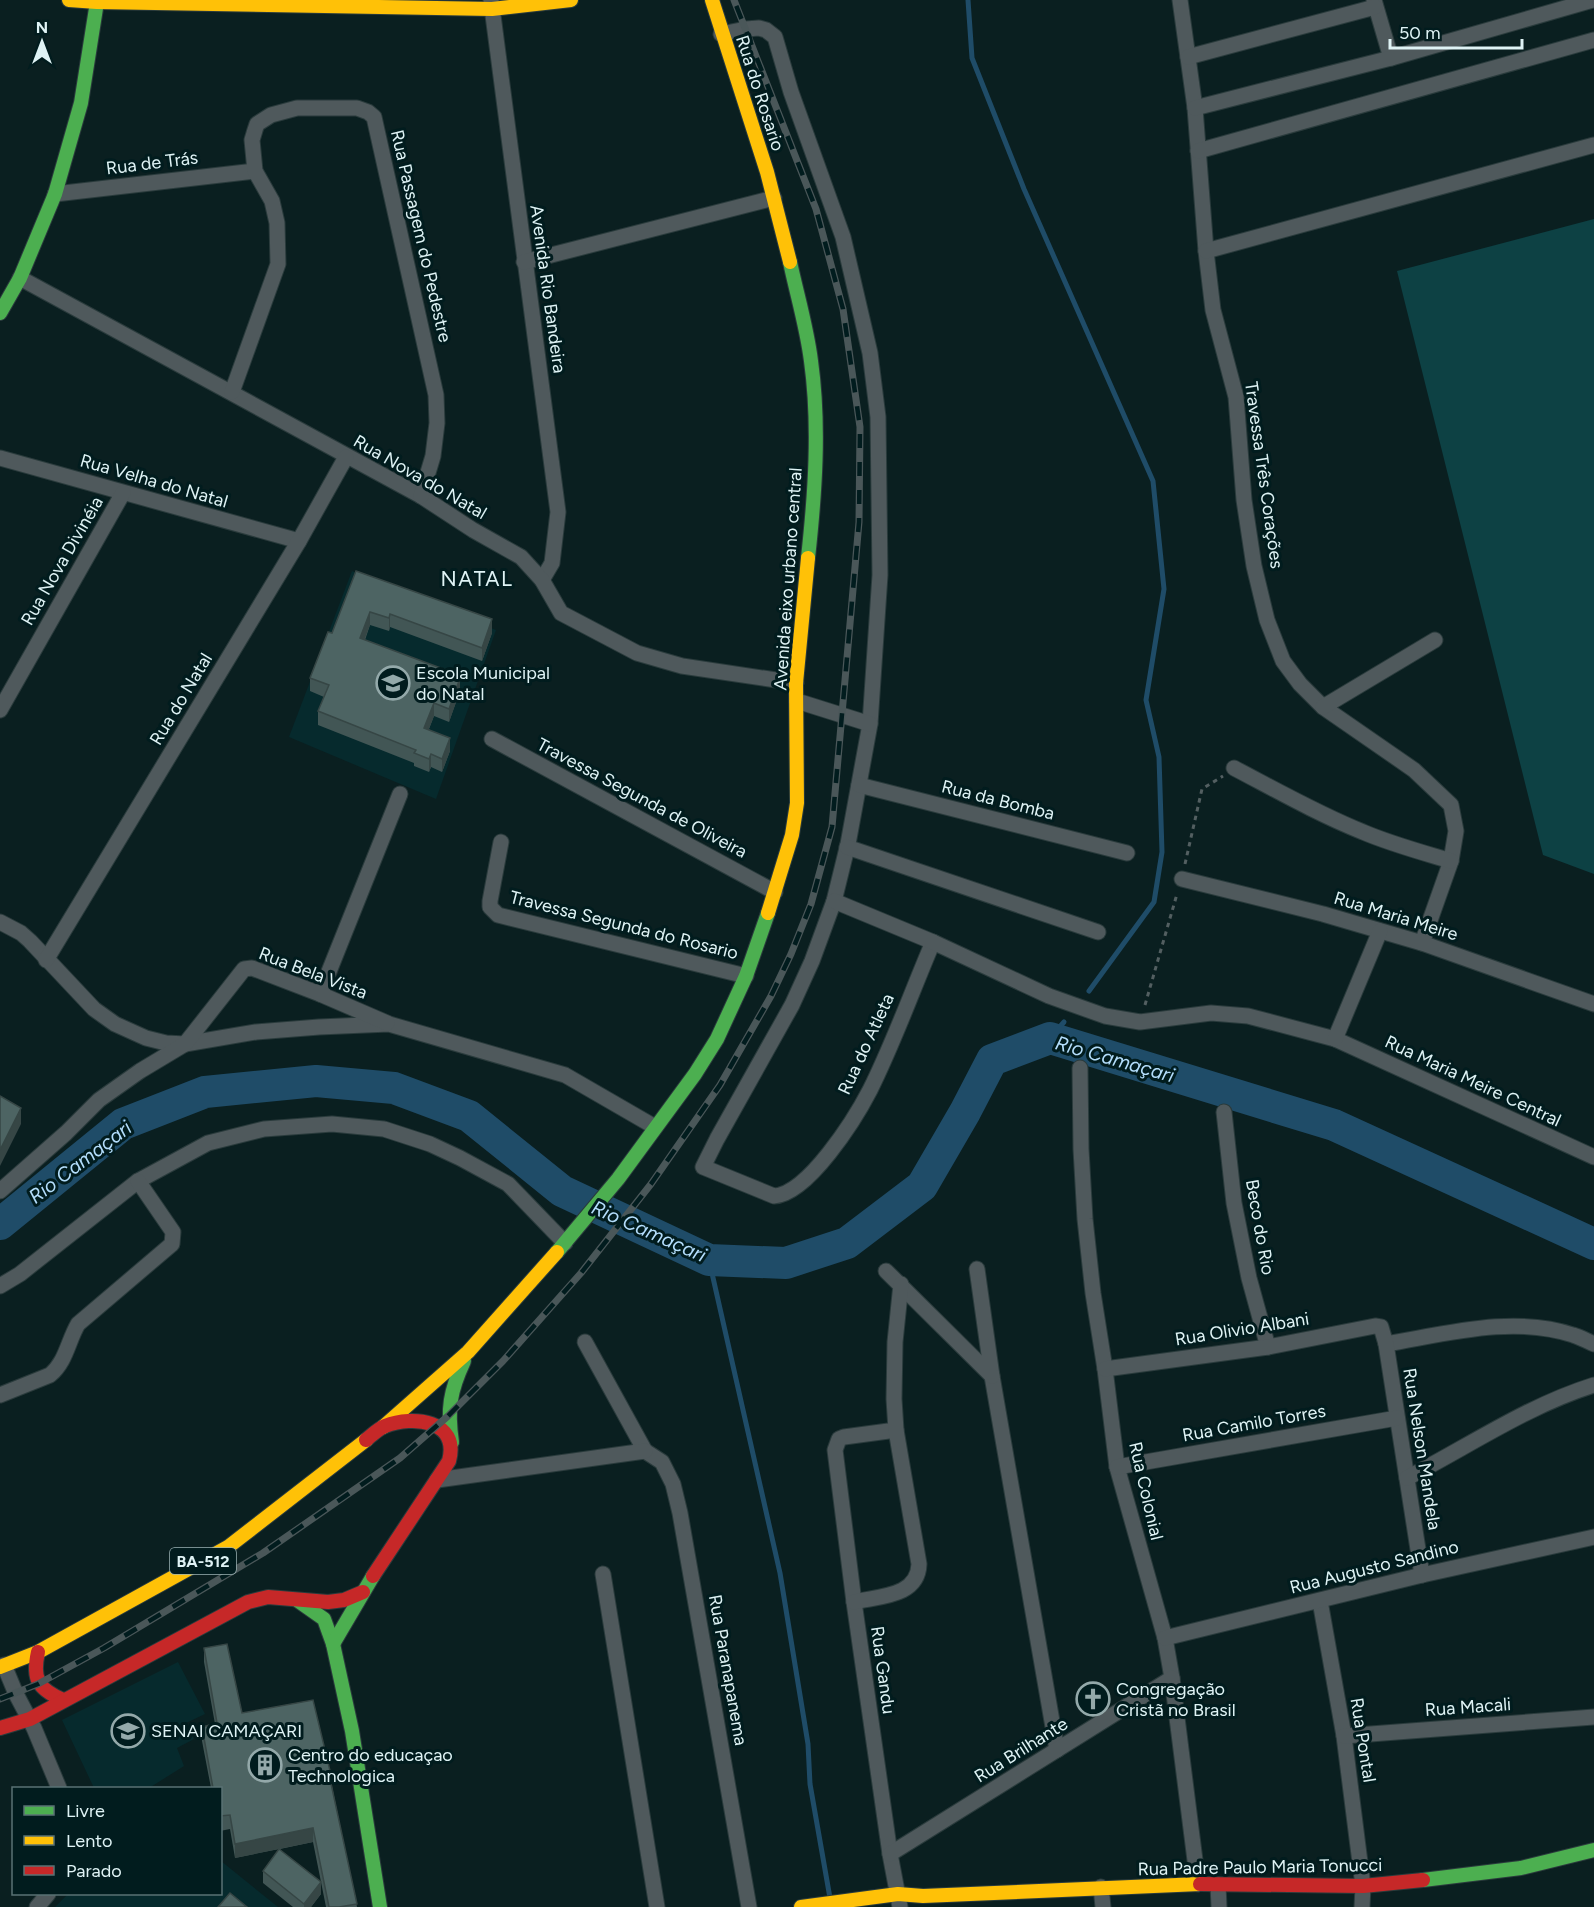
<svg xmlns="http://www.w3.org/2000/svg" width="1594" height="1907" font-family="Figtree,sans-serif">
<rect width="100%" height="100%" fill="#0a1f20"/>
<!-- built -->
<g fill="#062a2d">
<polygon points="352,571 496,630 436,799 289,737"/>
<polygon points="178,1662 205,1714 186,1723 194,1739 177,1748 184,1766 149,1788 94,1788 62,1720"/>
<polygon points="221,1861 278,1907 55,1907 68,1894 220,1894"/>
</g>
<!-- green -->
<polygon fill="#0d4144" points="1594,219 1594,874 1543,855 1397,271"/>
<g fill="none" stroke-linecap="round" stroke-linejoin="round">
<!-- stream -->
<g stroke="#1f4c68" stroke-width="5">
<polyline points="968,0 972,58 1024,189 1153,481 1164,589 1146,700 1159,757 1162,852 1154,902 1089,991"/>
<polyline points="1050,1038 1064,1022"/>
<polyline points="709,1260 780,1573 808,1744 810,1784 830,1898"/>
</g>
<!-- river -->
<polyline stroke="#1f4c68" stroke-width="32" points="0,1224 123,1124 205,1092 316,1081 394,1088 469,1116 562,1191 709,1260 786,1263 847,1243 922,1186 965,1112 992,1060 1050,1038 1334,1125 1594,1244"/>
<!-- street casing -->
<g stroke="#2a3b3c" stroke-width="17">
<g id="street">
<polyline points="491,0 558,512 552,563 542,580"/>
<polyline points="1180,0 1195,108 1206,251 1213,310 1236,397 1244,500 1254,566 1267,620 1283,661 1300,684 1323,707 1414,770 1451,805 1456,831 1451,861 1422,943"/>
<polyline points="1374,0 1391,58"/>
<path d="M 721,34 L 746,29 L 759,28 L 766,30 L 775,37 L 791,92 L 843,237 L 870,353 L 878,417 L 880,575 L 870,724 L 848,844 L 834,901 L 812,961 L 792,1005 L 717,1139 L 703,1167 L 774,1196 C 808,1194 855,1119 870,1090 C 894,1042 912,991 933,942"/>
<polyline points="1188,57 1375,7"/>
<polyline points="1195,108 1391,58 1593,0"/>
<polyline points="1198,151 1594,40"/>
<polyline points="55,194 255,171"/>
<polyline points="1206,251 1594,145"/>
<polyline points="524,262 774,198"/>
<polyline points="20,278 421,496 473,530 521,557 542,580 561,613 637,653 682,666 796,683"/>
<polyline points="232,392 278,264 277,223 272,201 255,171 252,140 255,130 257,124 271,115 297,108 357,108 368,112 374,117 436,395 437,423 433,456 421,496"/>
<polyline points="0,458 299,541"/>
<polyline points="797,701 870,724"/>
<polyline points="1323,707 1435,640"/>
<polyline points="0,710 123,493"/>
<polyline points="492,739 775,892"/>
<path d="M 1234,768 C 1276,790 1318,814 1363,832 C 1391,844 1421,852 1451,861"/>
<polyline points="859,785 1127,853"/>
<polyline points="501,842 490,901 490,907 498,915 746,976"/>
<polyline points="847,847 1098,932"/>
<polyline points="1182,879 1323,914 1422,943 1594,1004"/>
<polyline points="834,901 933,942 1049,996 1105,1016 1140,1022 1211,1013 1248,1016 1335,1039 1594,1157"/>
<polyline points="0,922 21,933 30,941 94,1009 115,1024 146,1038 166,1043 185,1044 256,1032 319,1027 389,1024 565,1075 655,1127"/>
<polyline points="46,960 299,541 346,457"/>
<polyline points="320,994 400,794"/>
<polyline points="1335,1039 1380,931"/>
<polyline points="1080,1068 1081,1149 1085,1219 1093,1293 1105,1369 1117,1467 1165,1638 1172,1678 1198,1884"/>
<polyline points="1224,1112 1234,1203 1249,1278 1268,1347"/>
<polyline points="0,1191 66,1133 99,1100 140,1071 185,1044 244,969 252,968 320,994 387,1023"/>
<polyline points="977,1269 992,1376 1057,1750"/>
<polyline points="886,1271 992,1376"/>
<polyline points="0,1286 20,1274 138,1181 208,1143 264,1129 332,1124 384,1129 430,1144 460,1158 508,1184 565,1243"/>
<polyline points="585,1342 645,1451"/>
<path d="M 1386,1344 C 1446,1334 1513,1315 1573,1335 C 1580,1337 1587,1341 1594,1344"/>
<polyline points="1105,1369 1268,1347 1375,1326 1381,1327 1386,1344 1422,1575"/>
<path d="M 0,1395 L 50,1375 C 66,1362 68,1341 78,1324 L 172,1244 L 173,1232 L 138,1181"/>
<polyline points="896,1430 844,1437 839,1439 835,1450 854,1602 890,1854 900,1907"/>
<polyline points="645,1451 662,1462 673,1484 680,1513 749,1907"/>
<polyline points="1117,1467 1397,1418"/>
<path d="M 1407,1478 C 1469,1446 1527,1406 1594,1385"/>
<polyline points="437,1480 645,1451"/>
<polyline points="603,1574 657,1907"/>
<polyline points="1320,1601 1344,1736 1363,1886 1362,1907"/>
<path d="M 854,1602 C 879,1596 918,1597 919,1564 L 896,1430 L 894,1399 L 895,1342 L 901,1284"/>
<polyline points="1165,1638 1422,1575 1594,1537"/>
<polyline points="4,1665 16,1694 34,1728 59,1788"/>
<polyline points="1344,1736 1594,1717"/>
<polyline points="890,1854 1172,1678"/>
<polyline points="1218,1885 1219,1907"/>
<polyline points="1101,1887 1103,1907"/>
<polyline points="37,1907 48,1894"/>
</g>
</g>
<!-- fast casing -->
<g stroke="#2a3b3c" stroke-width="16">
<g id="fast">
<path d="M 790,262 C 797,295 807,328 811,361 C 820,426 815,494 808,558"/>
<polyline points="0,313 20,278 55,194 81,103 97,2"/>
<polyline points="557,1252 618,1179 695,1074 717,1039 746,976 768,913"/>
<path d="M 452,1442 C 447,1409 450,1391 464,1361"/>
<polyline points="297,1600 324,1619 333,1644 352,1731 380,1907"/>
<polyline points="333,1644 373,1576"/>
<polyline points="1423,1880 1521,1868 1594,1850"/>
</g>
</g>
<!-- slow casing -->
<g stroke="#2a3b3c" stroke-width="16">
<g id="slow">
<polyline points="69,0 97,2 492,9 571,0"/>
<polyline points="712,0 767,172 790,262"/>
<polyline points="768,913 792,835 797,803 796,683 808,558"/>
<polyline points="383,1427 468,1352 557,1252"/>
<polyline points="0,1667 38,1652 228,1547 366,1440"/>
<polyline points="801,1907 898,1894 923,1896 1200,1884"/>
</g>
</g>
<!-- jam casing -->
<g stroke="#2a3b3c" stroke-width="16">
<g id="jam">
<path d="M 366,1440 C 372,1435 378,1429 385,1426 C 413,1415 460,1420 449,1461 L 373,1576"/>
<path d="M 38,1652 C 32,1679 38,1689 63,1700"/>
<polyline points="0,1728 30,1719 248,1602 268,1597 328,1602 344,1600 363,1592"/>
<polyline points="1200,1884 1363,1886 1423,1880"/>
</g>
</g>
<!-- path -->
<g stroke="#535f61" stroke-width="3" stroke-dasharray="4.5 4.5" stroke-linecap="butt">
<polyline points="1185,864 1202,789 1223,776"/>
<polyline points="1145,1005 1177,894"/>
</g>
<!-- street -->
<use href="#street" stroke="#4f595c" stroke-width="15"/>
<!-- fast -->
<use href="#fast" stroke="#4caf50" stroke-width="14"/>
<!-- slow -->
<use href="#slow" stroke="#ffc107" stroke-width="14"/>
<!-- jam -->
<use href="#jam" stroke="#c62828" stroke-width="14"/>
<!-- rail casing -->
<g stroke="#4a5759" stroke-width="7">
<polyline id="rail" points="0,1699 38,1684 104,1648 263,1553 400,1458 448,1416 503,1361 581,1273 651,1184 720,1085 771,996 791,954 811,904 832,827 859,522 860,427 843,309 816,209 734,0"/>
</g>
<!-- rail -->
<use href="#rail" stroke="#011c1e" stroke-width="4.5" stroke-dasharray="14" stroke-linecap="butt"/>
</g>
<!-- wall -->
<g fill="#425655">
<polygon points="356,571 492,633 482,661 390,627 389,631 370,625 365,640 446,673 460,691 449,722 434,716 429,729 450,751 442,772 431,767 429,772 414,766 414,763 318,725 318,711 324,697 310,691 310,678 332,633"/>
<polygon points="204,1648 242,1713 332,1786 357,1907 326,1907 313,1842 280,1849 321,1894 311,1907 293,1907 263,1883 263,1871 279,1849 235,1858 230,1829 220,1831 220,1788 211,1788 202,1741 202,1727 215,1724 204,1662"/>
</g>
<!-- shaded-wall -->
<g fill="#364645">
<polygon points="370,612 370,625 360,651 360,638"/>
<polygon points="390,614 390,627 389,631 389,618"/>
<polygon points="492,619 492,633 482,661 482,648"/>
<polygon points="460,678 460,691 449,722 449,709"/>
<polygon points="434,703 434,716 424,741 424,728"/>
<polygon points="450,738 450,751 442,772 442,759"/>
<polygon points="431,754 431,767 429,772 429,759"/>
<polygon points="21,1108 21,1124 0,1166 0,1150"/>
<polygon points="313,1828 313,1842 235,1858 235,1844"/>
<polygon points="321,1882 321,1894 311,1907 304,1907 304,1904"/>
</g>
<!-- building -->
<g fill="#4d6463" stroke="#364645" stroke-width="1.5">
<polygon points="356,571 492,619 482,648 390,614 389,618 370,612 360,638 446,670 445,673 460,678 449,709 434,703 424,728 450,738 442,759 431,754 429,759 414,753 416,750 318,711 329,685 310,678 328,632 332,633"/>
<polygon points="0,1096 21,1108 0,1150"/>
<polygon points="227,1644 242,1713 313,1700 332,1779 330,1779 357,1904 339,1907 329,1907 313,1828 235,1844 230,1815 220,1816 220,1788 213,1788 202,1727 217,1723 204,1648"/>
<polygon points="279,1849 321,1882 304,1904 263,1871"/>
<polygon points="230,1893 247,1907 218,1907"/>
</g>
<!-- icons -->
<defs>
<g id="school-ring" transform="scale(1.725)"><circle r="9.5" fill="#011c1e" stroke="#94a9aa" stroke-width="1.5"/><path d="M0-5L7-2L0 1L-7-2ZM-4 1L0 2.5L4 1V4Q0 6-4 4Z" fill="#94a9aa"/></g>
<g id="church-ring" transform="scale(1.725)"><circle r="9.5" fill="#011c1e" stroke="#94a9aa" stroke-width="1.5"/><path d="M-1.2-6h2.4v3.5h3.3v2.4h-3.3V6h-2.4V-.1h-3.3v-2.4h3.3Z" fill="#94a9aa"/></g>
<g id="university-ring" transform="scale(1.725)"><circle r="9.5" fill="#011c1e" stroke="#94a9aa" stroke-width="1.5"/><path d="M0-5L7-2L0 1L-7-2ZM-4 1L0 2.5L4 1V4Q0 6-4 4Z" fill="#94a9aa"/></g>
<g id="building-ring" transform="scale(1.725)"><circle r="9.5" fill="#011c1e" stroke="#94a9aa" stroke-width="1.5"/><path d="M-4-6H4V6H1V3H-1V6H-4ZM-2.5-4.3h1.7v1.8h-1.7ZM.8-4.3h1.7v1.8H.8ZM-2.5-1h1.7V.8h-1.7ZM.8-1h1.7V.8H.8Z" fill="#94a9aa"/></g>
</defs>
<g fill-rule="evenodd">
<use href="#school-ring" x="393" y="683"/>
<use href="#church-ring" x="1093" y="1699"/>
<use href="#university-ring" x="128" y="1731"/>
<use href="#building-ring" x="265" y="1765"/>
</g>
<g text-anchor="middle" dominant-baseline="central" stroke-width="6" stroke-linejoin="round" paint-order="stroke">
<!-- shield labels -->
<rect fill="#011c1e" stroke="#9cb2b4" stroke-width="1.5" x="170" y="1548" width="66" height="26" rx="4.5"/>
<g font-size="16" font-weight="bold" fill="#dff3f5">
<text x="203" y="1561">BA-512</text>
</g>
<!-- street labels -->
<g font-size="18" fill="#dff3f5" stroke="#011c1e">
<text transform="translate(760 93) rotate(72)">Rua do Rosario</text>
<text transform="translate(152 163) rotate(-7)">Rua de Trás</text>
<text transform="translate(421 236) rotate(77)">Rua Passagem do Pedestre</text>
<text transform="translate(548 289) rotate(82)">Avenida Rio Bandeira</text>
<text transform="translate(1264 475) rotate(82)">Travessa Três Corações</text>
<text transform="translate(420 477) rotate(30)">Rua Nova do Natal</text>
<text transform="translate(154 481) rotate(16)">Rua Velha do Natal</text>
<text transform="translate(62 561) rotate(-60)">Rua Nova Divinéia</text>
<text transform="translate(788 579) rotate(-86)">Avenida eixo urbano central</text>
<text transform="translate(181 699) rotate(-59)">Rua do Natal</text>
<text transform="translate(642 798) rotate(28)">Travessa Segunda de Oliveira</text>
<text transform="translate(998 800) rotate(14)">Rua da Bomba</text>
<text transform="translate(1396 916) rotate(17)">Rua Maria Meire</text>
<text transform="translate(624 925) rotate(14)">Travessa Segunda do Rosario</text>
<text transform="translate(313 973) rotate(21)">Rua Bela Vista</text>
<text transform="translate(866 1044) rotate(-65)">Rua do Atleta</text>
<text transform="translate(1473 1081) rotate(25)">Rua Maria Meire Central</text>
<text transform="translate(1260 1227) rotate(80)">Beco do Rio</text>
<text transform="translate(1242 1329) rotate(-9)">Rua Olivio Albani</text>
<text transform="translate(1254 1423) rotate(-10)">Rua Camilo Torres</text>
<text transform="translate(1422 1449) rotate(81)">Rua Nelson Mandela</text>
<text transform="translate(1146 1491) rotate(77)">Rua Colonial</text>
<text transform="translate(1374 1567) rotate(-14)">Rua Augusto Sandino</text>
<text transform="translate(728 1670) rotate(80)">Rua Paranapanema</text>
<text transform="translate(883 1670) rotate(82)">Rua Gandu</text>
<text transform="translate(1468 1707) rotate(-4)">Rua Macali</text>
<text transform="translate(1363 1740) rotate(81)">Rua Pontal</text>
<text transform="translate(1021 1750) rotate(-32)">Rua Brilhante</text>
<text transform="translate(1260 1867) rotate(-1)">Rua Padre Paulo Maria Tonucci</text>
</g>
<!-- poi labels -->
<g font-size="18" fill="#dff3f5" stroke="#011c1e" text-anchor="start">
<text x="416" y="673">Escola Municipal<tspan x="416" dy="21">do Natal</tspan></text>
<text x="1116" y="1689">Congregação<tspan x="1116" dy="21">Cristã no Brasil</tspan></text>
<text x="151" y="1731">SENAI CAMAÇARI</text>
<text x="288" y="1755">Centro do educaçao<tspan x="288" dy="21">Technologica</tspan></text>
</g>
<!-- water labels -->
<g font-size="20" font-style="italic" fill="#b3ddfb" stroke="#011c1e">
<text transform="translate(1115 1059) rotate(16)">Rio Camaçari</text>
<text transform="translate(80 1162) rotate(-37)">Rio Camaçari</text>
<text transform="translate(649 1231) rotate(24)">Rio Camaçari</text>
</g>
<!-- quarter labels -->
<g font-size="21" letter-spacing="1.5" fill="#dff3f5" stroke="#011c1e">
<text x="477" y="578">NATAL</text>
</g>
</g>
<!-- legend -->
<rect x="12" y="1787" width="210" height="108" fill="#011c1e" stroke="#5a7274" stroke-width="1.5"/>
<rect x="24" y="1806" width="30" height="9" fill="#4caf50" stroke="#5a7274" stroke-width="1.5"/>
<text x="66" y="1817" font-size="18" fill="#dff3f5">Livre</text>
<rect x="24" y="1836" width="30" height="9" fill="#ffc107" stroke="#5a7274" stroke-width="1.5"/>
<text x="66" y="1847" font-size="18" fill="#dff3f5">Lento</text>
<rect x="24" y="1866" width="30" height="9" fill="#c62828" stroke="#5a7274" stroke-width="1.5"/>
<text x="66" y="1877" font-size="18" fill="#dff3f5">Parado</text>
<!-- north arrow -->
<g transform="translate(42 42)" stroke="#011c1e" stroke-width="4.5" paint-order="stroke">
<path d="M0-4.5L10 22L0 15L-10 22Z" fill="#dff3f5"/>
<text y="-9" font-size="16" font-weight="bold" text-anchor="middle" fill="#dff3f5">N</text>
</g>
<!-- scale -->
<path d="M1390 39v9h132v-9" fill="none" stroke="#dff3f5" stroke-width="3"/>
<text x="1399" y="39" font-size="18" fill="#dff3f5" stroke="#011c1e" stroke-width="4.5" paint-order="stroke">50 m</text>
</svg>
